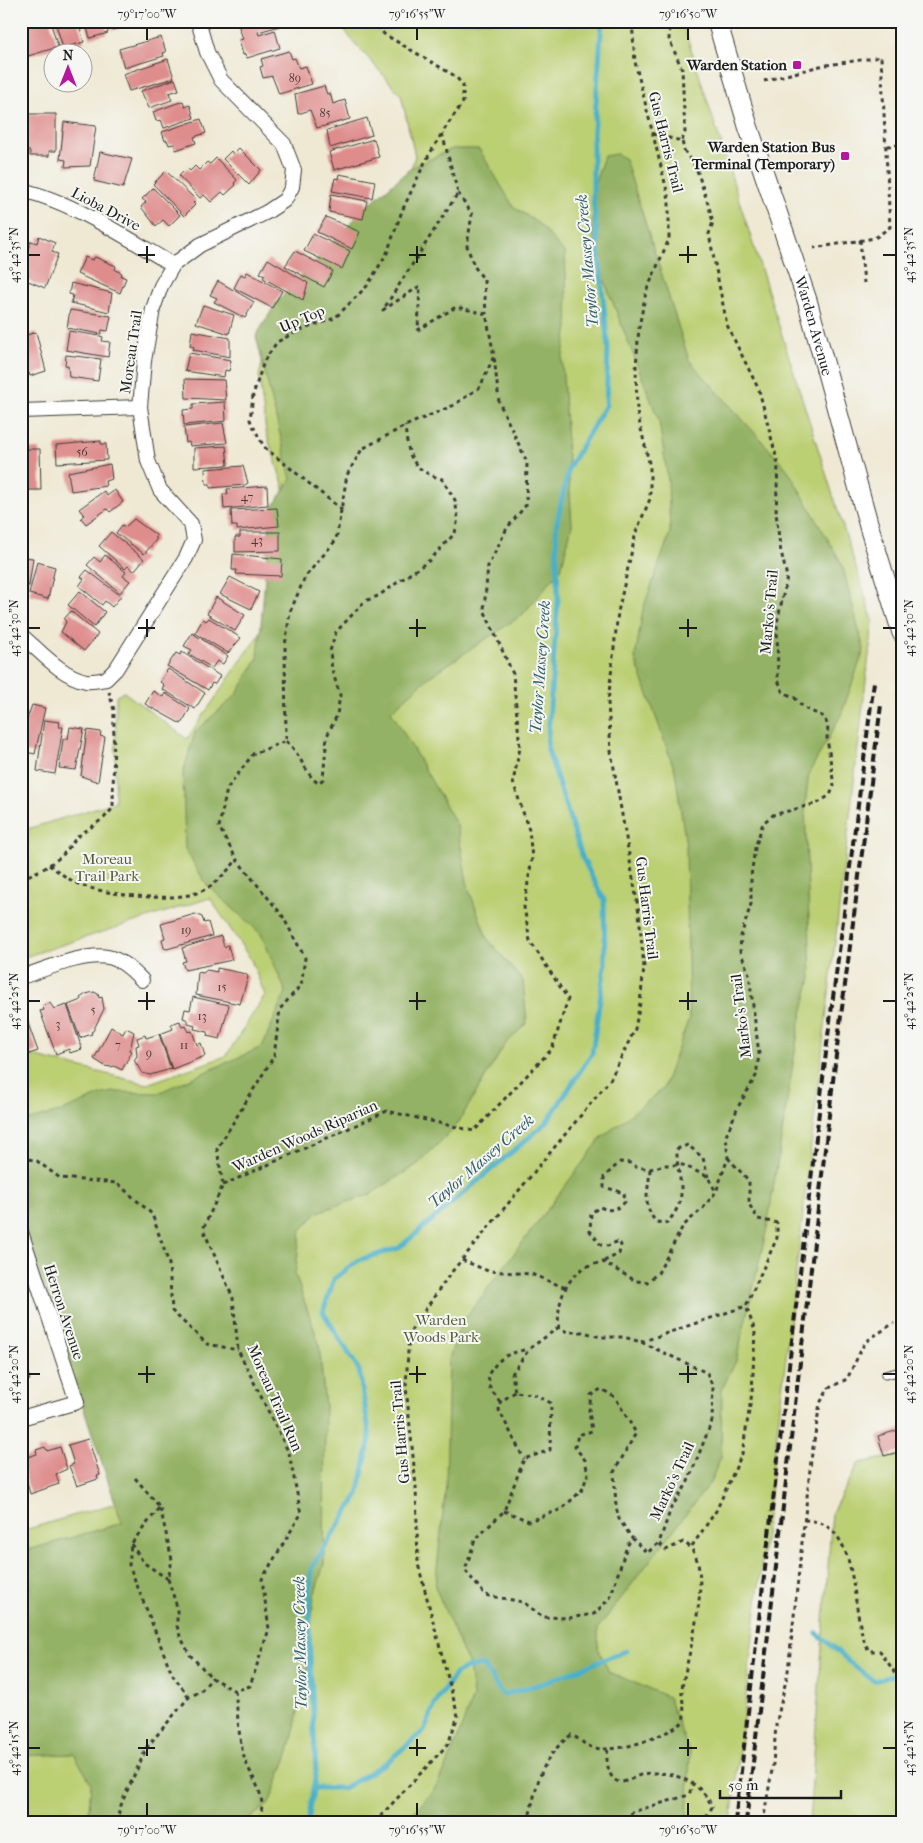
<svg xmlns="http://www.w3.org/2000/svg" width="923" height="1843" font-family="'IM FELL French Canon',serif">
<rect width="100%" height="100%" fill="#f6f6f2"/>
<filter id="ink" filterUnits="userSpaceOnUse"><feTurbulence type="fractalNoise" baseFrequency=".02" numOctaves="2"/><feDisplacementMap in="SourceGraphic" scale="10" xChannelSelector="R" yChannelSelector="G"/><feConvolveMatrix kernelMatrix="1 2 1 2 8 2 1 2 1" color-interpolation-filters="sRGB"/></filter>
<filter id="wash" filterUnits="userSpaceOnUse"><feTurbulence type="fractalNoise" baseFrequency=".0096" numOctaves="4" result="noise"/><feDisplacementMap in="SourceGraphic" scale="20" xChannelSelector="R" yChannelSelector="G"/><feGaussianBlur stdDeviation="1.12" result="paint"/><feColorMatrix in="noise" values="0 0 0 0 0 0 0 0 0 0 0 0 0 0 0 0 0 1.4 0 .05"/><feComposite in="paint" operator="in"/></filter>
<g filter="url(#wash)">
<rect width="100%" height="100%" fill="#efe9d4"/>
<!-- green -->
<g fill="#bbcf73" stroke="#6c7648">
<polygon points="339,21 682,21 873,621 731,1822 21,1822 21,1531 133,1498 21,1170 21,1053 147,1084 226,1056 265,995 251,960 210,898 21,958 21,831 115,802 116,696 124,692 187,739 273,614 293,554 283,484 266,432 259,376 266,346 386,246 415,156 401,95 351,39"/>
<polygon points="902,1455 902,1822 809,1822 832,1512 859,1463"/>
</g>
<!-- forest -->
<g fill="#94b265" stroke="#586740">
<polygon points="452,149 479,149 513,206 540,225 565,253 568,327 562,360 572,525 561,569 522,615 429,677 391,711 457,825 468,887 487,938 523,981 527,1023 504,1046 457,1125 418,1164 369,1195 318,1212 301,1230 295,1274 319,1343 325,1406 324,1564 314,1596 307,1672 289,1752 269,1804 245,1822 88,1822 91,1783 74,1754 21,1756 21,1552 122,1523 21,1221 21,1122 60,1112 103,1094 115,1092 158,1093 262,1047 286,992 261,934 206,884 185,849 183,773 195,732 237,694 258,658 271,510 291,479 256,336 277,302 367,206 411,168"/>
<polygon points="617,154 625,159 689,360 788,470 842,564 864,650 841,715 809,773 805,806 811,978 799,1026 767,1228 736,1361 722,1389 721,1457 710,1483 598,1628 598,1648 609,1672 668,1697 690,1754 687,1822 405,1822 433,1791 446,1768 473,1697 469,1666 435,1587 446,1485 449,1359 460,1325 602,1137 663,1089 689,1018 686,846 675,771 635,658 643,609 670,533 668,481 659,421 604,280 593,238 592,192 604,156"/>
</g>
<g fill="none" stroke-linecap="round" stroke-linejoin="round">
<!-- stream -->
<g stroke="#48b0c7" stroke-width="5">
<polyline points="817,1633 854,1666 874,1681 902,1673"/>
<path d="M 313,1788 L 344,1788 L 387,1762 L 424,1731 L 435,1704 L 455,1674 L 466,1668 L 483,1665 C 491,1675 494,1686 504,1695 L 544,1683 L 626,1651"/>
<polyline points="308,1822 316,1772 309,1634 311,1569 358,1495 370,1438 359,1370 323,1312 334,1279 359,1260 399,1248 547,1122 592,1053 605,965 604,900 582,857 547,747 558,598 556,526 569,467 606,405 608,348 593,197 593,144 602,21"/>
</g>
</g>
<g id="blocks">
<!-- building -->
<g fill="#de8c8c">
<polygon points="21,21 50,21 58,47 28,56 21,36"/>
<polygon points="55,21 78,21 84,42 63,48"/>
<polygon points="85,21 104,21 108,33 90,38"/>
<polygon points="109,21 129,21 131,26 112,30"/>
<polygon points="136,21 150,21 150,22 137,26"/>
<polygon points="241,21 279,21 280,26 258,32 259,35 275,30 280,48 247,58 245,54 243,55 239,40 243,39 238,24"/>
<polygon points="161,37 166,52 163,53 164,56 124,68 119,49"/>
<polygon points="289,51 292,59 295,58 299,68 306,66 312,84 279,94 272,76 263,78 260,67 263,66 261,59"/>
<polygon points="168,59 174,78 129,91 123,74"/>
<polygon points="175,79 179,90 169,93 172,100 149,108 141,91"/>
<polygon points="324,86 327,94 330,93 333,104 345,100 350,119 317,128 310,110 298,114 295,94"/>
<polygon points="183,101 185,107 190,105 194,118 164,128 161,120 156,121 153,112"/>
<polygon points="24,114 56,114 56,151 49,151 49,156 30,156 30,151 24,151"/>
<polygon points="367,118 372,135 330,148 327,130"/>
<polygon points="201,119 206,133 194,137 196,143 176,150 174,144 169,145 167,140 165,141 162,132"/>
<polygon points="64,122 96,126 90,166 65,167 66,160 60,159"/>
<polygon points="374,139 379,157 334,170 329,152"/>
<polygon points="239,148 261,170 249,185 223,159 231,151 233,154"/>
<polygon points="100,152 132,159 123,188 94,181"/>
<polygon points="216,158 237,180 234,183 236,185 225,195 222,192 211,202 204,195 200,198 179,176 187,168 190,171 195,166 199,170 207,162 210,164"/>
<polygon points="166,171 196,200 193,203 195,205 184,216 153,184"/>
<polygon points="339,174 375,181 372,198 332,191 335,178 338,179"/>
<polygon points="153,188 180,215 169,226 163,220 156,226 141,207 146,202 142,199"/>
<polygon points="331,194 367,201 363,219 329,212"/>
<polygon points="326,217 360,232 352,249 317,232"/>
<polygon points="313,234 350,251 342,269 304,251"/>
<polygon points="39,236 55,243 52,252 58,254 45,288 21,278 21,265 31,241 37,243"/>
<polygon points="295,251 333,271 324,287 285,266"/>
<polygon points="85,257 92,260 95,257 116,266 115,270 122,273 121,276 126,278 120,293 77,274"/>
<polygon points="268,259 308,283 303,300 263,278 265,275 260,273"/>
<polygon points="247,272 282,291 272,308 234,288 241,274 245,276"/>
<polygon points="218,281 254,302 245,318 214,302 217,298 210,295"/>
<polygon points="71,283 112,293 109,312 71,303 73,295 69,294"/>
<polygon points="203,305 234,315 229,334 196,323"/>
<polygon points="70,310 111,316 108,331 102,330 101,334 67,328"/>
<polygon points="69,331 100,336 103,337 102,341 110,342 108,357 66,350"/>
<polygon points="192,331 230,338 230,357 193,350 194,347 190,346"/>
<polygon points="36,332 46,371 30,376 29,373 21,375 21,337"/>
<polygon points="189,353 231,360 229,371 225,370 224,377 185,371"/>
<polygon points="66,355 101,359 98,381 69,377 68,366 65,365"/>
<polygon points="185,379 224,380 226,400 186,398"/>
<polygon points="225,402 226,421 184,425 183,410 193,409 193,404"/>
<polygon points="223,423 227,443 190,446 189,442 186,443 184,427"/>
<polygon points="101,441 101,444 106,444 107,460 57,463 56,445"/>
<polygon points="226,446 228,465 194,467 194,448"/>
<polygon points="23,449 40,449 41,490 21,490 21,450"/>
<polygon points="110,464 112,479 105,481 106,486 71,491 68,472"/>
<polygon points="243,466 248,483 245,485 210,488 210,484 206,484 205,469"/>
<polygon points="267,486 268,505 224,509 223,494 228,494 227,489"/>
<polygon points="115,490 123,502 110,512 107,509 86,524 81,518 84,515 79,509 104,491 107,496"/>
<polygon points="277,508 279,526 237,530 237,526 232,526 231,510"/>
<polygon points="134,519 156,535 156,540 144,554 116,533 122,525 125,527"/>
<polygon points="111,532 144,559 134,571 128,566 125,569 99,546"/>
<polygon points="240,532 280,532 280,551 235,552 235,537 240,537"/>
<polygon points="21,550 24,551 23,557 33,558 29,586 25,585 24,594 21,593"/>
<polygon points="233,554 282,559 281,576 236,574 237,570 232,570"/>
<polygon points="105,555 126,572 123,576 130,581 120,593 87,565 94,557 100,562"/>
<polygon points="37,562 55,567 48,599 29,594"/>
<polygon points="87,570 121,596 112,607 105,601 102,605 79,586 84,579 81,577"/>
<polygon points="230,577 259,592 251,609 220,594"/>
<polygon points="80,591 105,612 94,627 68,605"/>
<polygon points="216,597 245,615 235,631 207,614"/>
<polygon points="71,611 98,634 84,651 61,632 66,622 64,619"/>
<polygon points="209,618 241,638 228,653 195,633 203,619 206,621"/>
<polygon points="192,633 228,656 223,664 217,661 212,668 189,654 192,650 184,646"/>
<polygon points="182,652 220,676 215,684 212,683 208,690 167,666 176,653 180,655"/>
<polygon points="168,669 205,693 195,709 162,689 164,685 160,682"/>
<polygon points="153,691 163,697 165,693 190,709 181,724 145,704"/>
<polygon points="21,695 25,695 22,710 21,710"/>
<polygon points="32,705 45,708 35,754 21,751 23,718 27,719"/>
<polygon points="44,720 60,722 59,727 63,727 55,774 37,771"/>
<polygon points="70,727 84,729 76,770 59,768 63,739 68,739"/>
<polygon points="87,730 101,732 100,736 105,737 98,782 81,776"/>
<polygon points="195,914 202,917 204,923 208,922 212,936 167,949 164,948 162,939 165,938 161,924"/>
<polygon points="221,936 224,947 228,945 232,960 185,970 182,962 186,961 182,948"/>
<polygon points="217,968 246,974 248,977 240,1004 196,995 198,972 203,973 207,970 217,972"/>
<polygon points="94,992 98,994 99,998 102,997 104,1009 93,1031 91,1032 92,1034 80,1038 68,1005 81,1000 80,998 86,994"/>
<polygon points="193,997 229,1005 220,1039 207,1036 208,1032 194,1029 195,1026 188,1024 188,1020 183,1018 185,1009 190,1010"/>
<polygon points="50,1003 54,1009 67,1005 82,1049 70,1053 69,1049 56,1054 40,1011 44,1010 43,1006"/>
<polygon points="26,1018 38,1051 26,1055 25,1053 21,1053 21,1019"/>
<polygon points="180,1021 182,1027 186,1026 189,1032 192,1031 197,1045 201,1043 205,1056 172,1069 160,1034 173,1029 171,1024"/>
<polygon points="111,1027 123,1034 126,1028 134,1032 130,1050 132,1051 122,1070 114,1066 111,1067 105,1066 94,1059"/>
<polygon points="159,1034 171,1069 150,1075 142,1073 134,1060 137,1056 136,1046 139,1045 137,1038 145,1035 146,1038"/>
<polygon points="21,1352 30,1380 21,1383"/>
<polygon points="902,1429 902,1451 884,1456 878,1436"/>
<polygon points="88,1439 100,1475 97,1476 98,1479 77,1486 69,1466 74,1464 68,1445"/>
<polygon points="45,1447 47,1451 60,1447 67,1469 56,1474 59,1484 30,1494 21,1459 37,1454 36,1450"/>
</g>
</g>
</g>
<g filter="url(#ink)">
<use href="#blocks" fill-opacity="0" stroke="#3c3b38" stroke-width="1"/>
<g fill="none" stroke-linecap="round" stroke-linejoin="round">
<!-- lane casing -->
<g stroke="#3c3b38" stroke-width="9">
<polyline id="lane" points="885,1375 902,1371"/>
</g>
<!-- street casing -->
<g stroke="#3c3b38" stroke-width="16">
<g id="street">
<path d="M 21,190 C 71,201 129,239 173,265"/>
<polyline points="21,411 140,407"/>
<path d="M 21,635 C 40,651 61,676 86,681 C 92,682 100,680 106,679 L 116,669 L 186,558 L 194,540 L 191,524 L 160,490 L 148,461 L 140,407 L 144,361 L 153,309 L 161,286 L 173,265 L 200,245 L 267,212 L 285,200 L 292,187 L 294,170 L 284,144 L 221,80 L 207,52 L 198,21"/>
<path d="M 21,977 C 44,970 84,952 108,957 C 122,960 132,970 142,980"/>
<polyline points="21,1232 77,1402 21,1418"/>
</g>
</g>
<!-- secondary casing -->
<g stroke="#3c3b38" stroke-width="21">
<g id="secondary">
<path id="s1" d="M 717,21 L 748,126 L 807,300 L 870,530 L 902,633"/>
</g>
</g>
<!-- path -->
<g stroke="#3c3b38" stroke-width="3" stroke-dasharray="4 4" stroke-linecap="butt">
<polyline points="667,21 670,26 669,39 682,69 685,132 682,141"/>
<polyline points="764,81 820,66 881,57 890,227 875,238 814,248"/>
<polyline points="887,146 902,145"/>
<polyline points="458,193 472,214 467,246 474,266 484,280 486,314"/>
<polyline points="860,240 864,283"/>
<polyline points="342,510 264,447 250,420 253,395 264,361 277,342 298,331 335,318 367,286 387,253 402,211 425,162 442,133"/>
<path d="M 286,741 C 299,751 309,781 319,783 L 323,779 L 327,736 L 337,715 L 340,695 L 332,670 L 330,651 L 336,632 L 365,601 L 378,596 L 430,560 L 455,533 L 458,518 L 455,500 L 442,479 C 411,470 408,456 405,426"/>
<path d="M 49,865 C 58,871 68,879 78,884 C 106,895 171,903 199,892 C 215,886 226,872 237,860"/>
<polyline points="21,879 45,868 62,856 77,837 104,818 113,808 114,710 109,692"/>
<polyline points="21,1157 37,1161 60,1178 117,1183 152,1214 169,1264 172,1311 207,1344 238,1350"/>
<path d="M 650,1169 C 649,1191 641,1203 656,1222 L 667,1223 C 692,1194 676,1181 677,1149 L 688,1145 L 703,1158 L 708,1177"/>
<polyline points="223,1185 387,1111 474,1131 552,1049 568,999 530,941 524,907 532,858 529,830 513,782 520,748 513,674 484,610 488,566 507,528 526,505 527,462 499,402 494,356"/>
<polyline points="462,1260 488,1271 531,1274 566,1288"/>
<path d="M 604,1261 L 619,1254 L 621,1245 L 618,1241 L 608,1246 L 601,1245 L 590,1231 L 591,1213 L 600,1207 C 611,1212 616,1210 625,1202 L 624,1193 L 604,1187 L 604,1177 L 620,1162 L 631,1163 L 636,1167 L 650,1169 L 666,1165 L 683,1165 L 708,1177 L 716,1192"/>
<polyline points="559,1327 529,1349 512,1374 515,1392 533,1394 551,1403 550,1450 524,1459 504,1511 475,1540 465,1570 485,1595 523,1602 543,1617 569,1618 594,1614 610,1598 627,1546 632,1538 647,1553 659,1543"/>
<polyline points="641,1342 746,1306 777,1238 777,1223 758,1219 749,1204 749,1181 728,1158"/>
<polyline points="515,1392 500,1402 499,1410 524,1459"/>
<path d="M 500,1402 L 490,1388 L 488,1375 C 500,1356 507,1354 528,1349"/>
<polyline points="135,1478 160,1507 172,1560 168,1579 177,1607 177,1626 180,1636 190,1655 212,1678"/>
<polyline points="159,1508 131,1544 129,1565 172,1674 189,1697"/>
<polyline points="504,1511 529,1521 562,1509 582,1490 588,1474 585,1460 575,1447 578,1435 592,1431 589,1411 591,1395 601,1389 615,1397 636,1433 614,1472 616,1507 619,1519 632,1538"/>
<path d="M 804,1520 C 865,1521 847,1614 869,1651 L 880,1651 L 902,1683"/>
<polyline points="131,1544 144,1563 168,1579"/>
<polyline points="692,1546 716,1511 742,1454 752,1393 755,1331 746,1306"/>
<path d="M 235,1691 C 238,1712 238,1736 244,1757 C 251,1779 271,1798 257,1822"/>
<path d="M 608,1750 C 605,1758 608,1782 621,1782 C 628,1782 636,1776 643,1774 C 669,1769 702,1781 712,1807 L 708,1815 L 701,1822"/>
<polyline points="116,1822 122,1802 147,1747 189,1697 201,1691 212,1678 235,1691 250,1686 269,1629 262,1579 301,1514 289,1453 238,1350 233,1298 203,1229 223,1185 217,1149 274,1056 280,1009 301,985 305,958 282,915 237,860 219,827 227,789 253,754 286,741 285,646 290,612 305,577 336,540 347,475 362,449 405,426 454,405 480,387 494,356 486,314 456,307 418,330 420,286 383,310 458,193 442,133 463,102 463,85 455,76 384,34 373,21"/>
<polyline points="375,1822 448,1744 458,1716 418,1564 416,1486 406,1387 409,1333 450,1274 610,1080 635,1029 640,1003 644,968 639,913 611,751 608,702 618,612 636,532 650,499 650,467 637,412 636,366 639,327 646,292 669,239 669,199 635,62 632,21"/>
<path d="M 528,1822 C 537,1786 539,1759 571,1735 C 579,1738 586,1747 595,1748 C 619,1753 664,1737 683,1722 C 686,1708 681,1700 682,1688 C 687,1656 719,1560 683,1542 L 666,1550 L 659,1543 L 671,1508 L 687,1484 L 712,1421 L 713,1387 L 707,1373 L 641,1342 L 624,1337 L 600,1337 L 584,1332 L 567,1332 L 559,1327 C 556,1307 564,1282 581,1270 C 586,1265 596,1264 603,1262 L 636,1281 L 647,1282 L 658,1273 L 683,1226 L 703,1208 L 716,1192 L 728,1158 L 726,1136 L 738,1107 L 756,1076 L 759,1054 L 749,974 L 740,951 L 741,936 L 751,904 L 751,876 L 755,848 L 763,823 L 773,815 L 818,803 L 830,795 L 834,786 L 827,738 L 828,726 L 824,717 L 804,708 L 795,698 L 783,692 L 778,680 L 777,623 L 787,577 L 780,547 L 776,513 L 778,464 L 759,390 L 727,325 L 709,234 L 713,222 L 709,207 L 696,167 L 684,150 L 682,141 L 652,134"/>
<polyline points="628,1822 632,1812 689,1795 693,1783"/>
<polyline points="763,1822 773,1764 776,1725 788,1671 811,1460 820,1403 829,1388 847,1379 865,1342 894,1323"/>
</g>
<!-- lane -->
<use href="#lane" stroke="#fff" stroke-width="7"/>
<!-- street -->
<use href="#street" stroke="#fff" stroke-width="14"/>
<!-- secondary -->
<use href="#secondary" stroke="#fff" stroke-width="19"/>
<!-- rail -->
<g stroke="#1c1c1c" stroke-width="4" stroke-dasharray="8 4" stroke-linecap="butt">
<polyline points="900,495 902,485"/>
<polyline points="735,1822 828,1036 874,682"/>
<polyline points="746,1822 837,1047 881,705"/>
</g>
</g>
</g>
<!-- ticks -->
<path fill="none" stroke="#1c1c1c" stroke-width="2" d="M 147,28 L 147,40M 417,28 L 417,40M 688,28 L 688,40M 147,246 L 147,263M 417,246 L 417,263M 688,246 L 688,263M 28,255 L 40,255M 138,255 L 155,255M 409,255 L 426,255M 679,255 L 697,255M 883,255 L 896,255M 147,619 L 147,637M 417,619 L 417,637M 688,619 L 688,637M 28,628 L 40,628M 138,628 L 155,628M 409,628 L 426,628M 679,628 L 697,628M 883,628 L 896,628M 147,992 L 147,1010M 417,992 L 417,1010M 688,992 L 688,1010M 28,1001 L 40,1001M 138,1001 L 155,1001M 409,1001 L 426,1001M 679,1001 L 697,1001M 883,1001 L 896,1001M 147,1366 L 147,1383M 417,1366 L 417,1383M 688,1366 L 688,1383M 28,1374 L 40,1374M 138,1374 L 155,1374M 409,1374 L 426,1374M 679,1374 L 697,1374M 883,1374 L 896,1374M 147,1739 L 147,1756M 417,1739 L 417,1756M 688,1739 L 688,1756M 28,1748 L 40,1748M 138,1748 L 155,1748M 409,1748 L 426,1748M 679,1748 L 697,1748M 883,1748 L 896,1748M 147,1803 L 147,1816M 417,1803 L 417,1816M 688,1803 L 688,1816"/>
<!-- markers -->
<g fill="#b5179e" stroke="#f6f6f2" stroke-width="2">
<rect x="792" y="60" width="10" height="10" rx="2.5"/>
<rect x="840" y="151" width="10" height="10" rx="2.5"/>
</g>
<g text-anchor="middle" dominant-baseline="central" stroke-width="4" stroke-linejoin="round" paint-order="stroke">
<!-- number labels -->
<g font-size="12" fill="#4c3838">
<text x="295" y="78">89</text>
<text x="325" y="113">85</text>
<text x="82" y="452">56</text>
<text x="247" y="497">47</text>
<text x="257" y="540">43</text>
<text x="186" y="930">19</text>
<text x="222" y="987">15</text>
<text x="93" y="1010">5</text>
<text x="202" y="1016">13</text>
<text x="58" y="1024">3</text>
<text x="118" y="1045">7</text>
<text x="184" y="1045">11</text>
<text x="149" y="1053">9</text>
</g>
<!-- poi labels -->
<g font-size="15" font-weight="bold" fill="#1c1c1c" stroke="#f6f6f2" text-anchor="end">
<text x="787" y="65">Warden Station</text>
<text x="835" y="147">Warden Station Bus<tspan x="835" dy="17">Terminal (Temporary)</tspan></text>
</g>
<!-- street labels -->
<g font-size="15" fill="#1c1c1c" stroke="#f6f6f2">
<text transform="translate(666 142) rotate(76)">Gus Harris Trail</text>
<text transform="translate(106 209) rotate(28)">Lioba Drive</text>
<text transform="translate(302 319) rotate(-23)">Up Top</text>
<text stroke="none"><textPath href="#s1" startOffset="320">Warden Avenue</textPath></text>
<text transform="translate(131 352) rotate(-82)">Moreau Trail</text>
<text transform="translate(769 612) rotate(-85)">Marko's Trail</text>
<text transform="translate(647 908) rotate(83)">Gus Harris Trail</text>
<text transform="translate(741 1016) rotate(-97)">Marko's Trail</text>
<text transform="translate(305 1136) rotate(-24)">Warden Woods Riparian</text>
<text transform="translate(64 1312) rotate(72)">Herron Avenue</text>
<text transform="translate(275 1398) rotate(66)">Moreau Trail Run</text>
<text transform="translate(400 1432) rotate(-95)">Gus Harris Trail</text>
<text transform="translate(672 1481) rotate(-65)">Marko's Trail</text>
</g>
<!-- park labels -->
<g font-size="15" fill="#545b3a" stroke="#f6f6f2">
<text x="107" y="859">Moreau<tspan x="107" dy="17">Trail Park</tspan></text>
<text x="441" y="1320">Warden<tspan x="441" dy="17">Woods Park</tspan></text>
</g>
<!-- water labels -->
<g font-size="16" font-style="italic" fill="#305f69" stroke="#f6f6f2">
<text transform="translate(587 261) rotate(-95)">Taylor Massey Creek</text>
<text transform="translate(540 667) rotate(-86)">Taylor Massey Creek</text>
<text transform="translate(481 1161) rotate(-41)">Taylor Massey Creek</text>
<text transform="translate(300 1643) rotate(-91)">Taylor Massey Creek</text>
</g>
</g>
<!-- margin -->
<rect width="923" height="1843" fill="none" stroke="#f6f6f2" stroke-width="55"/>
<!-- north arrow -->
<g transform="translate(68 68)"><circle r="24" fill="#f6f6f2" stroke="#9f9f9c"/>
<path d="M0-4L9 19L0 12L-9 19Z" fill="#b5179e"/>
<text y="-8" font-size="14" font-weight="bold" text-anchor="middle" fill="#1c1c1c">N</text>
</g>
<!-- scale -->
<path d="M720 1790v8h121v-8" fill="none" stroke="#1c1c1c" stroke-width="2.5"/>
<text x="728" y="1790" font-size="15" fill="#1c1c1c" stroke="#f6f6f2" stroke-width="4" paint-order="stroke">50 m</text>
<rect x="28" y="28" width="868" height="1788" fill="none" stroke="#1c1c1c" stroke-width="2"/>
<g font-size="12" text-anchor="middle" fill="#1c1c1c">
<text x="147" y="18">79°17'00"W</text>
<text x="417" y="18">79°16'55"W</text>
<text x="688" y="18">79°16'50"W</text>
<text transform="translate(14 255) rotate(-90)" y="4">43°42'35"N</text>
<text transform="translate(909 255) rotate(-90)" y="4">43°42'35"N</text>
<text transform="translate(14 628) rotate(-90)" y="4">43°42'30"N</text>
<text transform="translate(909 628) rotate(-90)" y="4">43°42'30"N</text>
<text transform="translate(14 1001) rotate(-90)" y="4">43°42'25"N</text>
<text transform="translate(909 1001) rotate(-90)" y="4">43°42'25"N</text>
<text transform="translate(14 1374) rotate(-90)" y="4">43°42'20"N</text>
<text transform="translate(909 1374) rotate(-90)" y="4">43°42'20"N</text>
<text transform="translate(14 1748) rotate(-90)" y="4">43°42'15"N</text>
<text transform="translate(909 1748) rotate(-90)" y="4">43°42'15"N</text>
<text x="147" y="1834">79°17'00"W</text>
<text x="417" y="1834">79°16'55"W</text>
<text x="688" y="1834">79°16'50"W</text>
</g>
</svg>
